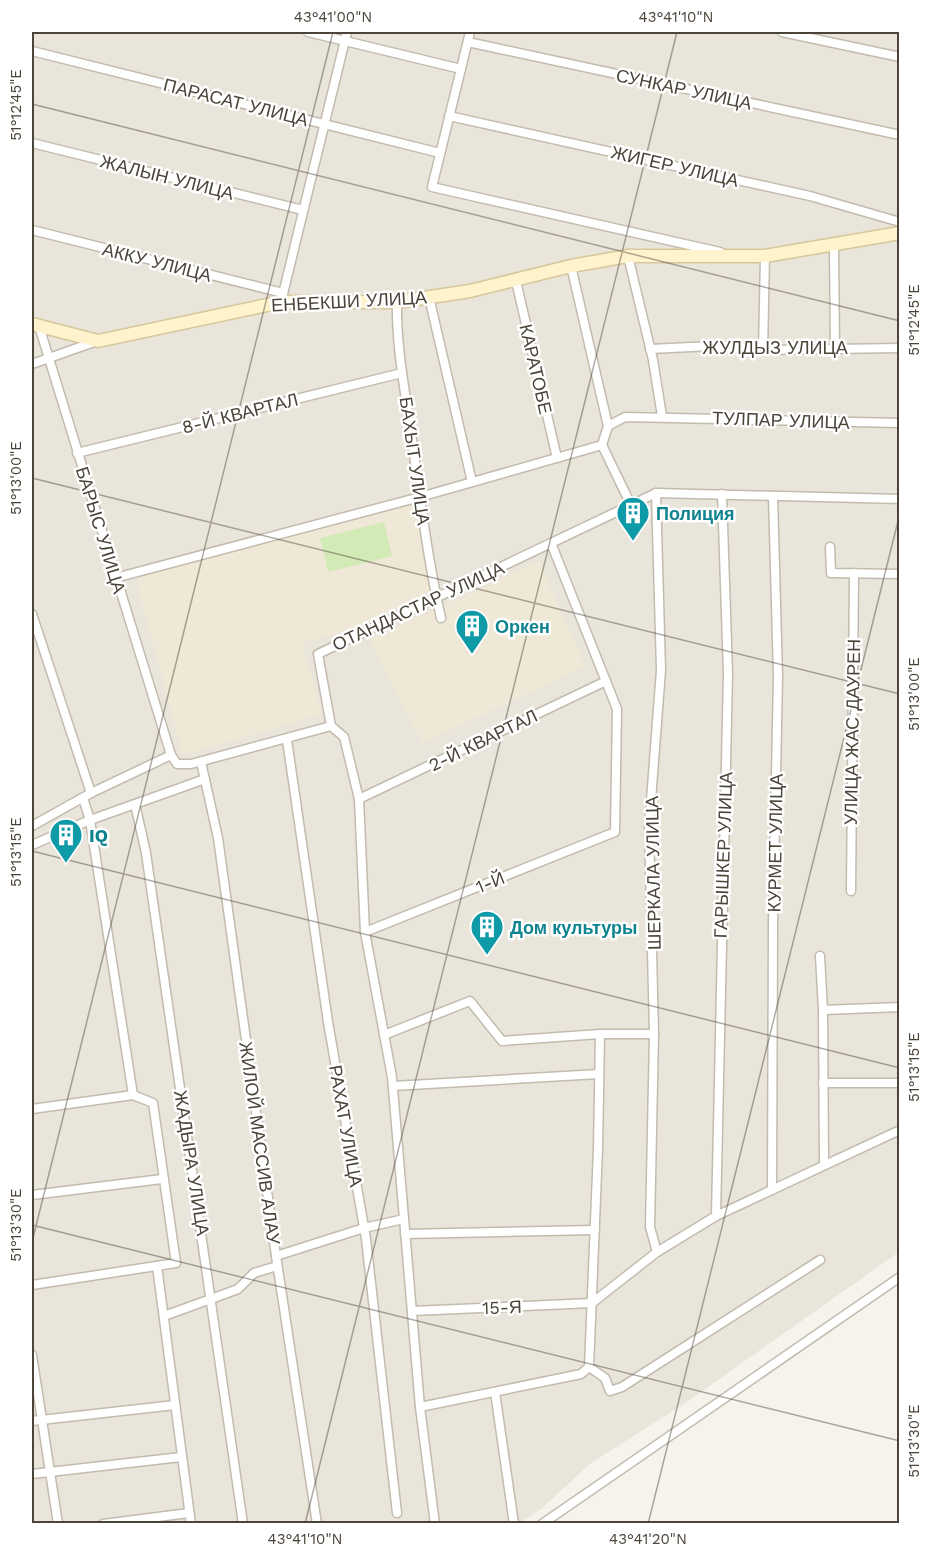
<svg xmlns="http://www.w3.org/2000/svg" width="931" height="1555" font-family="'Work Sans',sans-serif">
<rect width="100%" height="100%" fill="#f6f3ec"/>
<!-- residential -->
<polygon fill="#eae5da" points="32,32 899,32 899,1252 684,1404 591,1463 540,1510 520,1523 32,1523"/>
<!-- education -->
<g fill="#efe8d6">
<polygon points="413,501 440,586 364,626 302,643 322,714 183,755 135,576"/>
<polygon points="539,562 585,666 423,743 369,639"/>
</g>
<!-- garden -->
<polygon fill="#d2eab5" points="384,522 392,556 328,572 320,538"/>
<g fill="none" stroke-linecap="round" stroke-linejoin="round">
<!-- street casing -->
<g stroke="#c2bbae" stroke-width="11">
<g id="street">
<polyline points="308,32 461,69"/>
<polyline points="470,32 432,187 720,252"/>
<polyline points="782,32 900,57"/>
<polyline points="468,42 900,135"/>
<polyline points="32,51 440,153"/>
<polyline points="449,116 810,196 900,222"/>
<polyline points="32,143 303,210"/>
<polyline points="32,230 283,293"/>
<polyline points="834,246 835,347"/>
<polyline points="628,256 653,360 662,416"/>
<polyline points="571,266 608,426"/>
<polyline points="516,281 557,458"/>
<polyline points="429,297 472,482"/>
<polyline points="281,302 347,32"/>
<path d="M 397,302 C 396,346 405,390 411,433 C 420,495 427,557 441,618"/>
<polyline points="650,349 712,346 763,350 900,348"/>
<polyline points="763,350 765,256"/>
<polyline points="32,364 97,341"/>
<polyline points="900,423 625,417 608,426 602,445 631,505 656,493 900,499"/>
<polyline points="77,453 402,373"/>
<polyline points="656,493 661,670 649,826 654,1034 650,1227 657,1252"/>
<polyline points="830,547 831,573 900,574"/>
<polyline points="115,578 420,497 602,445"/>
<polyline points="32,614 91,793"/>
<polyline points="331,726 344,737 359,799 365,932 392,1077 420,1407 435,1524"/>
<polyline points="287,740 328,1022 366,1239 397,1513"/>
<polyline points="171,755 177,764 191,764 331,726 318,654 631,505"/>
<polyline points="201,762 218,838 276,1256 317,1524"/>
<polyline points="205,779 135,804 146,853 243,1524"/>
<polyline points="359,799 606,681"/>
<polyline points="32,826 91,793 171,755 39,326"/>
<polyline points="32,845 90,820 135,804"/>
<polyline points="851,891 854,573"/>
<polyline points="365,932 615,832 617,709 551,543"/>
<polyline points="820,956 823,1010 824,1165"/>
<polyline points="823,1010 900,1007"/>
<polyline points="384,1035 470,1001 502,1041 600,1034 654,1034"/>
<polyline points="823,1083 900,1083"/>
<polyline points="393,1086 599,1074"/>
<polyline points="32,1109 133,1095"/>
<polyline points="772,1190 773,923 778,676 773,496"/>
<polyline points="32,1195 162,1179"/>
<polyline points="716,1216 728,673 722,494"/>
<polyline points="405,1234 595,1230"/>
<polyline points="276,1256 364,1228 404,1219"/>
<polyline points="157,1266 191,1524"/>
<polyline points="32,1285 176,1263 153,1103 133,1095 90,820 83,798"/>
<polyline points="592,1303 657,1252 716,1216 900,1130"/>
<polyline points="412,1311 592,1303"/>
<polyline points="164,1316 230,1292 238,1289 254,1273 277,1266"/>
<polyline points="32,1355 58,1524"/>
<polyline points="589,1367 605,1378 610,1391 622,1387 820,1260"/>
<polyline points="495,1392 514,1524"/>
<polyline points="420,1407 581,1374 589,1367 598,1149 600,1034"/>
<polyline points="32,1421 175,1405"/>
<polyline points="32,1474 181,1457"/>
<polyline points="103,1524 189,1513"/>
<polyline points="542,1524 900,1277"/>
</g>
</g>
<!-- secondary casing -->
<g stroke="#d6c79b" stroke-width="15">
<polyline id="secondary" points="32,324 98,341 281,302 397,302 470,291 571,266 628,256 765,256 900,233"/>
</g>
<!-- street -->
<use href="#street" stroke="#fff" stroke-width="8"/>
<!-- secondary -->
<use href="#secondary" stroke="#fff3cd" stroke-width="12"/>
</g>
<!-- ticks -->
<path fill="none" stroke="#4b4439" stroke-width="1.5" stroke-opacity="0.45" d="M 32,104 L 900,321M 32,478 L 900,694M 32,851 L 900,1068M 32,1225 L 900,1441M 32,1242 L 333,32M 305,1524 L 677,32M 648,1524 L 900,513"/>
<!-- icons -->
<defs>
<g id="building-pin" transform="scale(1.725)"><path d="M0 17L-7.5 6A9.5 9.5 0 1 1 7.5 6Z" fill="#0f9aa8" stroke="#fff"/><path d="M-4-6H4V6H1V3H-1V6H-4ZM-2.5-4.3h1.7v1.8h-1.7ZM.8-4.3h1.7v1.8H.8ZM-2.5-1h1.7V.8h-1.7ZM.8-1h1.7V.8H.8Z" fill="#fff"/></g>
</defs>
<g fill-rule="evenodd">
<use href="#building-pin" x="633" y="513"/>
<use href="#building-pin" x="472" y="626"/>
<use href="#building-pin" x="66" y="835"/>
<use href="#building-pin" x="487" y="927"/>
</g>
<g text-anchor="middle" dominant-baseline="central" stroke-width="5" stroke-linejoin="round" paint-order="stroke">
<!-- street labels -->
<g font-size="18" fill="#4b4439" stroke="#fff">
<text transform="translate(684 89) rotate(12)">СУНКАР УЛИЦА</text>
<text transform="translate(236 102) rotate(14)">ПАРАСАТ УЛИЦА</text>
<text transform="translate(675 166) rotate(13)">ЖИГЕР УЛИЦА</text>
<text transform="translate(167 177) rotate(14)">ЖАЛЫН УЛИЦА</text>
<text transform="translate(157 262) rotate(14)">АККУ УЛИЦА</text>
<text transform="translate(349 301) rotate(-3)">ЕНБЕКШИ УЛИЦА</text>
<text x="775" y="347">ЖУЛДЫЗ УЛИЦА</text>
<text transform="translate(536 369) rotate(77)">КАРАТОБЕ</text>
<text transform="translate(240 413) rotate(-14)">8-Й КВАРТАЛ</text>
<text transform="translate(781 420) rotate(2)">ТУЛПАР УЛИЦА</text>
<text transform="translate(415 461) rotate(82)">БАХЫТ УЛИЦА</text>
<text transform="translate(101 530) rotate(73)">БАРЫС УЛИЦА</text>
<text transform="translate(418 606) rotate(-25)">ОТАНДАСТАР УЛИЦА</text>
<text transform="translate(852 732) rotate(-89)">УЛИЦА ЖАС ДАУРЕН</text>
<text transform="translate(483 740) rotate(-26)">2-Й КВАРТАЛ</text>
<text transform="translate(775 843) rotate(-89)">КУРМЕТ УЛИЦА</text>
<text transform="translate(723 855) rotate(-88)">ГАРЫШКЕР УЛИЦА</text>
<text transform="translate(653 873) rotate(-91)">ШЕРКАЛА УЛИЦА</text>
<text transform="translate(490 882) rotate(-22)">1-Й</text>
<text transform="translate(346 1126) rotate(80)">РАХАТ УЛИЦА</text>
<text transform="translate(260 1143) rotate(82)">ЖИЛОЙ МАССИВ АЛАУ</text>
<text transform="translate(192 1163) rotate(81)">ЖАДЫРА УЛИЦА</text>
<text transform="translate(502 1307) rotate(-2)">15-Я</text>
</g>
<!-- culture labels -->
<g font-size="18" font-weight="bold" fill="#0d838f" stroke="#fff" text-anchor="start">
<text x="656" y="513">Полиция</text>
<text x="495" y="626">Оркен</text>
<text x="89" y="835">IQ</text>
<text x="510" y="927">Дом культуры</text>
</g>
</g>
<!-- border -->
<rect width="931" height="1555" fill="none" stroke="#ffffff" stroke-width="66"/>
<rect x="33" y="33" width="865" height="1489" fill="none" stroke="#4b4439" stroke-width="2"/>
<g font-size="15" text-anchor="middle" fill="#4b4439">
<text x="333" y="22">43°41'00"N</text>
<text x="676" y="22">43°41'10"N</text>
<text transform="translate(16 105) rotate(-90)" y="5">51°12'45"E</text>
<text transform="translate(914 320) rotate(-90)" y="5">51°12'45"E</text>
<text transform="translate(16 478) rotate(-90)" y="5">51°13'00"E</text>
<text transform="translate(914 694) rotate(-90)" y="5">51°13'00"E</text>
<text transform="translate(16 852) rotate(-90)" y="5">51°13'15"E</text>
<text transform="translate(914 1067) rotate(-90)" y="5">51°13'15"E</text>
<text transform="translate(16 1225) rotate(-90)" y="5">51°13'30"E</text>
<text transform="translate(914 1441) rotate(-90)" y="5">51°13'30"E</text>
<text x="305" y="1544">43°41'10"N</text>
<text x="648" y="1544">43°41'20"N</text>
</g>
</svg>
